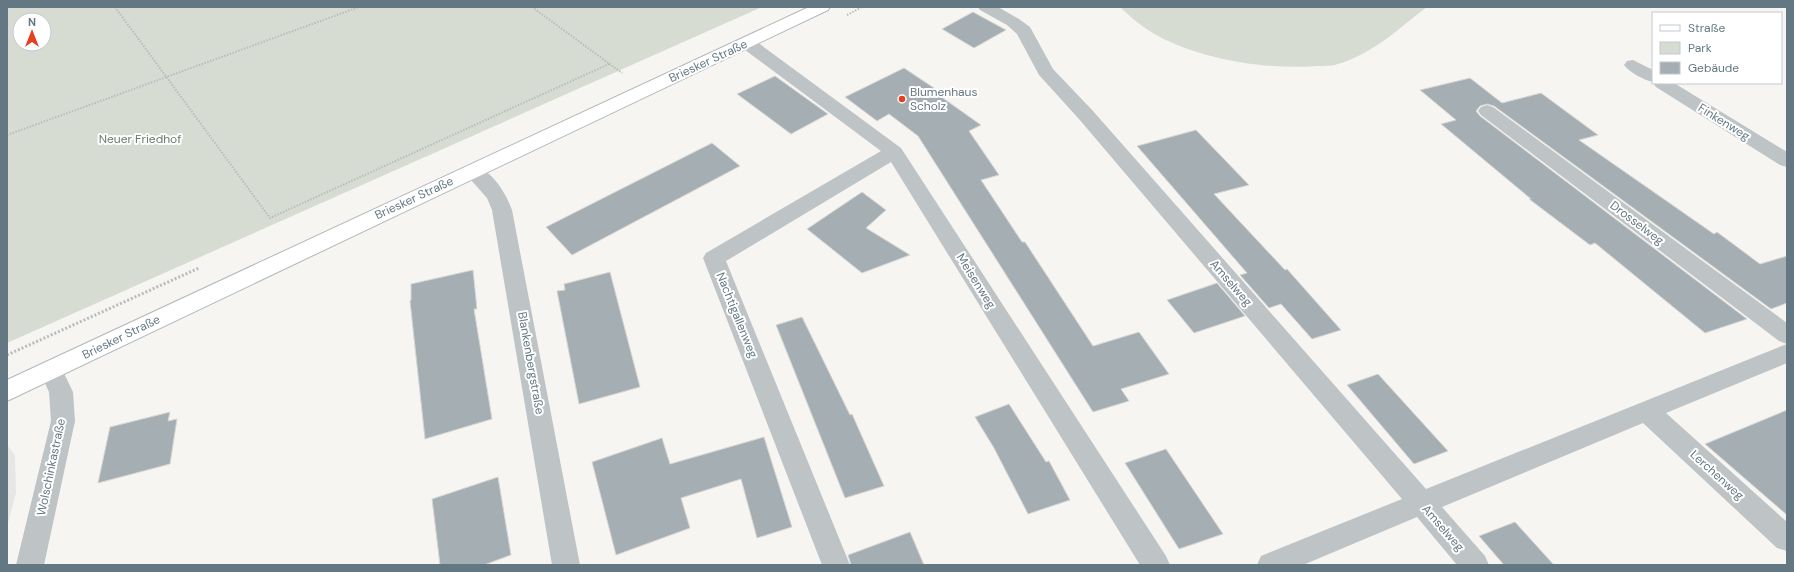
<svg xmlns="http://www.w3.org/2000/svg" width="1794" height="572" viewBox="0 0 1794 572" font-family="'DM Sans',sans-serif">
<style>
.built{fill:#e6e7e5}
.green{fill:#d7dcd3;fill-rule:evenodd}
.building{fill:#a5afb3;stroke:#d7d7d4}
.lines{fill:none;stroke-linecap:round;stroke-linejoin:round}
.major-casing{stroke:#b2b7ba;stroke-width:2}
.path-far1{stroke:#b8bcbe;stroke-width:2;stroke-dasharray:1.5 1.5;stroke-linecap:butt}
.path{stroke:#b8bcbe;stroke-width:3;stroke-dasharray:2 2;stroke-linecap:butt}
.minor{fill:#bec3c6;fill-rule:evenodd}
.major{fill:#fff;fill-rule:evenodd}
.poi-dot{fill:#e44123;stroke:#fff;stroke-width:1.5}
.labels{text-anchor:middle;stroke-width:4;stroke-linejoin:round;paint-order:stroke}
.street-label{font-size:12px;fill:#647883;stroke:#fff}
.poi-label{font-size:12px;fill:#647883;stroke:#fff;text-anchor:start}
.park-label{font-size:12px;fill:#697a63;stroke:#fff}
</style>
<rect width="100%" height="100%" fill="#f6f5f2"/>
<polygon class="built" points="7,445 15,455 16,493 7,527"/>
<g class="green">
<path d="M7,7H762L7,343ZM20,20H44V44H20Z"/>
<path d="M1120,7H1427C1399,28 1373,54 1338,64C1332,66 1324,66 1317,66C1268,70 1203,60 1158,36C1144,28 1131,18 1120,7Z"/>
</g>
<g class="building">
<polygon points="973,12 1006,30 974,48 942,29"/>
<polygon points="904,68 943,94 940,96 981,125 969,131 999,175 981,180 1022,242 1025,242 1093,346 1139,332 1169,374 1121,389 1129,401 1093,412 918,136 889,114 877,121 845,97"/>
<polygon points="775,76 828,114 791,134 737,94"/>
<polygon points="1470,78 1502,103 1541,93 1598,135 1579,140 1714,234 1717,232 1760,264 1787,256 1787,303 1771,309 1494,106 1487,104 1480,106 1476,111 1480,116 1747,319 1705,333 1595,243 1590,245 1529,199 1531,199 1441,124 1456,120 1420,90"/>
<polygon points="1196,130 1249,185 1214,194 1285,270 1287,269 1341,330 1312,339 1281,304 1269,308 1240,275 1247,273 1137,146"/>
<polygon points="712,143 740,166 572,255 546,227"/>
<polygon points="862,192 886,210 866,228 910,255 862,273 807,229"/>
<polygon points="473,270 477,309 474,309 492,419 425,439 410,301 411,300 411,284"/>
<polygon points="610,272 640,387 579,404 557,291 565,290 564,284"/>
<polygon points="1217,283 1245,316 1194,333 1167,300"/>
<polygon points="802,317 850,415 852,414 884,486 845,498 776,325"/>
<polygon points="1378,374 1448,451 1414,464 1347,385"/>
<polygon points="1009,404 1046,462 1049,461 1070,500 1028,514 994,448 975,417"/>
<polygon points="1787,410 1787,515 1705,444"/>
<polygon points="170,412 168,421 177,419 170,464 98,483 110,427"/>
<polygon points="764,437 792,527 757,538 741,479 681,498 690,528 616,555 592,462 662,438 670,464"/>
<polygon points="1166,449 1223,534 1179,549 1125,463"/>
<polygon points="498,477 511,555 484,565 440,565 432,499"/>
<polygon points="1515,522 1554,565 1504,565 1479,536"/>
<polygon points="910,532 924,565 851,565 848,555"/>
</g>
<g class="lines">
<defs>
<polygon id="major" points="809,7 830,7 828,10 7,401 7,380"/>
</defs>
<use href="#major" class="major-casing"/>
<g class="path-far1">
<polyline points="115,7 270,218 609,64"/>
<polyline points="532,7 622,73"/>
<polyline points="847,15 862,7"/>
<polyline points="7,135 359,7"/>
</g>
<polyline class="path" points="7,355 199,268"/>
<g class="minor">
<polygon points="978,7 998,7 1019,19 1030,27 1053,69 1093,111 1426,489 1787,344 1787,363 1666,413 1787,522 1787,551 1777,548 1643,423 1442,507 1485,556 1489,565 1457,565 1417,517 1303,565 1257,565 1261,556 1402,499 1079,119 1039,75 1017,34 1007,25 980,10"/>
<polygon points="747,38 753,39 901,148 1166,556 1170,565 1140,565 891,162 726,261 850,565 822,565 703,258 706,253 881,151 741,47 739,43 741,39"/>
<path d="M1633,60L1653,70V82C1644,80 1630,73 1624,65L1627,61Z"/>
<polygon points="1653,83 1674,83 1787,152 1787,167 1780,165 1656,87"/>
<polygon points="1487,105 1493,107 1787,323 1787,344 1779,341 1481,115 1478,111 1481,107"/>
<path d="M473,165C492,170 506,193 512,210L580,565H552L492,210L487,198L463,171L466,166Z"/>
<polygon points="51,361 59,363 73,392 75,421 44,565 16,565 51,421 49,392 39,370 43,363"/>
</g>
<use href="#major" class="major"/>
</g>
<circle class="poi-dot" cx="902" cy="99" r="4"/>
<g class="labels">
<g class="street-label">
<text transform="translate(708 61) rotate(-25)" y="4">Briesker Straße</text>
<text transform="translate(1724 122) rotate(32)" y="4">Finkenweg</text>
<text transform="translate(414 198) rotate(-25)" y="4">Briesker Straße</text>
<text transform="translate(1637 223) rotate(37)" y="4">Drosselweg</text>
<text transform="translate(976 281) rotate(58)" y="4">Meisenweg</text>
<text transform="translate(1231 283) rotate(49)" y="4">Amselweg</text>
<text transform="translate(737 315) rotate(68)" y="4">Nachtigallenweg</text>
<text transform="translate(121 337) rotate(-26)" y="4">Briesker Straße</text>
<text transform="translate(531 363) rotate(80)" y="4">Blankenbergstraße</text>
<text transform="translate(51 467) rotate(-78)" y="4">Wolschinkastraße</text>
<text transform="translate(1717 475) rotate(42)" y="4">Lerchenweg</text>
<text transform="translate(1443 528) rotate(49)" y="4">Amselweg</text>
</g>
<g class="poi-label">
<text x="910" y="96">Blumenhaus<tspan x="910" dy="14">Scholz</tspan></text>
</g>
<g class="park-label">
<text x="140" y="143">Neuer Friedhof</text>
</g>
</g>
<rect width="1794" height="572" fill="none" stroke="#647883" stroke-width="16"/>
<rect x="1652" y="12" width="130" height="72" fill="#ffffff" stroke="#c1c9cd"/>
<rect x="1660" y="25" width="20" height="6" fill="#ffffff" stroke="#c1c9cd"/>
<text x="1688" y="32" font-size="12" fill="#647883">Straße</text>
<rect x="1660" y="42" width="20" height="12" fill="#d7dcd3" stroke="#c1c9cd"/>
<text x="1688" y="52" font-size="12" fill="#647883">Park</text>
<rect x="1660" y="62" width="20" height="12" fill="#a5afb3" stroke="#c1c9cd"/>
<text x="1688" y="72" font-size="12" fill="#647883">Gebäude</text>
<g transform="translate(32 32)"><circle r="19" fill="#ffffff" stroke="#c1c9cd"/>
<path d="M0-3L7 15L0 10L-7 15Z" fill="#e44123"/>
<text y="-6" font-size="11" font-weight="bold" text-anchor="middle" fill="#647883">N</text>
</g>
</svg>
